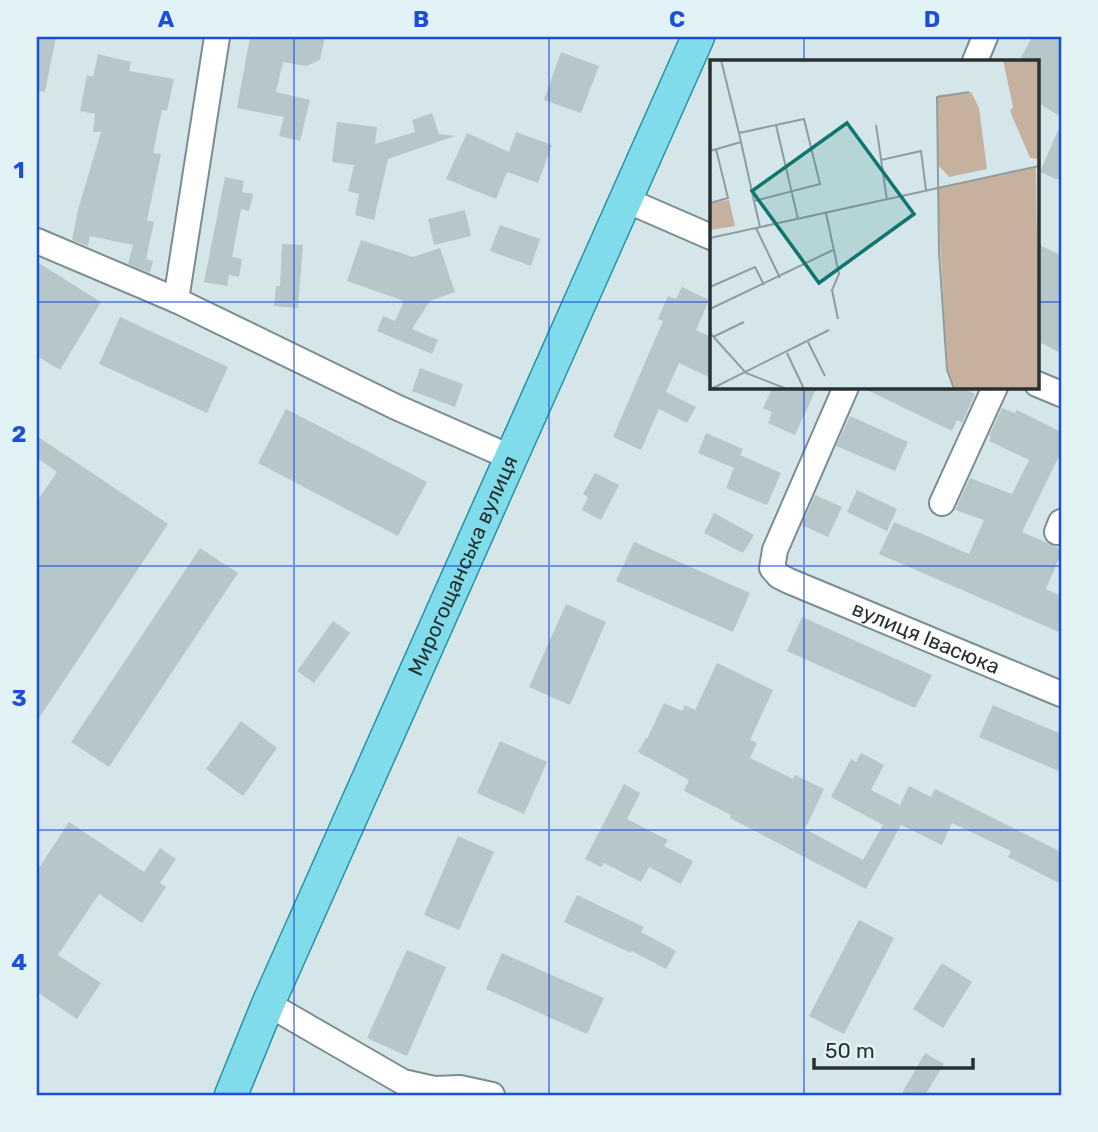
<svg xmlns="http://www.w3.org/2000/svg" width="1098" height="1132" viewBox="0 0 1098 1132" font-family="Rubik,sans-serif">
<style>
.building{fill:#b5c7ca}
.lines{fill:none;stroke-linecap:round;stroke-linejoin:round}
.minor-casing{stroke:#7c8d91;stroke-width:28}
.major-casing{stroke:#2a91a2;stroke-width:35}
.minor{stroke:#fff;stroke-width:24}
.major{stroke:#80dceb;stroke-width:32}
.grid{fill:none;stroke:#1d4ed8;stroke-width:2;stroke-opacity:0.55}
.labels{text-anchor:middle;stroke-width:5;stroke-linejoin:round;paint-order:stroke}
.street-label{font-size:21px;fill:#293032;stroke:#e1f3f7}
.inset-road{fill:none;stroke:#909da0;stroke-width:2}
.view{fill:#0f766e;fill-opacity:0.15;stroke:#0f766e;stroke-width:3.5}
.inset-edge{fill:none;stroke:#293032;stroke-width:3.5}
.neatline{fill:none;stroke:#1d4ed8;stroke-width:2.5}
.grid-label{font-size:23px;text-anchor:middle;font-weight:bold;fill:#1d4ed8}
</style>
<rect width="100%" height="100%" fill="#d4e6ea"/>
<g class="building">
<polygon points="37,37 56,37 45,92 37,91"/>
<polygon points="250,37 325,37 320,60 306,66 283,62 276,92 310,100 300,141 279,136 284,117 237,108"/>
<polygon points="1032,37 1061,37 1061,117 1037,102 1037,61 1019,61"/>
<polygon points="561,52 599,66 581,113 544,100"/>
<polygon points="98,54 131,62 129,71 174,79 167,111 162,110 153,153 161,154 147,220 154,222 146,259 153,261 150,273 128,264 133,245 90,236 88,246 72,240 78,210 101,132 93,132 95,114 80,111 87,75 93,77"/>
<polygon points="432,113 439,134 455,136 388,159 374,220 355,215 359,194 348,191 354,165 332,162 337,122 377,127 375,144 415,132 412,120"/>
<polygon points="1061,123 1061,181 1040,172"/>
<polygon points="516,132 552,145 538,183 507,172 496,199 446,179 467,133 509,152"/>
<polygon points="225,177 244,181 242,192 253,194 249,211 241,209 232,257 242,259 239,277 229,275 227,286 204,282"/>
<polygon points="465,210 471,236 434,245 428,219"/>
<polygon points="500,225 540,239 531,266 490,251"/>
<polygon points="361,240 413,257 440,248 455,292 430,301 412,329 438,340 432,354 377,331 383,316 395,321 404,301 347,281"/>
<polygon points="282,244 303,245 298,308 274,306 276,286 280,286"/>
<polygon points="1037,244 1061,255 1061,353 1037,341"/>
<polygon points="37,262 101,302 60,370 37,356"/>
<polygon points="682,287 709,300 696,330 711,337 711,378 679,363 666,392 696,407 687,423 659,409 641,450 613,437 663,321 658,319 668,296 676,299"/>
<polygon points="120,317 228,367 207,413 99,364"/>
<polygon points="420,368 463,384 455,407 412,391"/>
<polygon points="773,387 817,387 795,435 768,423 772,412 763,408"/>
<polygon points="861,387 961,387 975,394 962,423 957,420 952,431"/>
<polygon points="1002,408 1015,413 1017,410 1061,432 1061,452 1022,532 1061,549 1061,554 1046,589 1061,596 1061,633 879,554 894,522 969,554 984,520 955,510 970,478 1012,494 1029,460 989,441 991,437 989,436"/>
<polygon points="286,409 427,482 398,536 258,463"/>
<polygon points="850,416 908,442 895,471 836,446"/>
<polygon points="706,433 743,449 740,455 781,473 767,505 726,488 734,468 698,453"/>
<polygon points="37,436 168,524 37,721 37,501 57,472 37,458"/>
<polygon points="595,473 619,485 601,520 582,510 588,497 583,494"/>
<polygon points="857,490 897,509 887,531 847,512"/>
<polygon points="815,495 842,507 828,537 802,525"/>
<polygon points="714,513 754,535 743,553 704,533"/>
<polygon points="634,542 750,593 733,632 616,581"/>
<polygon points="200,548 238,573 109,767 71,742"/>
<polygon points="566,604 606,622 570,705 529,687"/>
<polygon points="802,617 932,675 915,708 787,651"/>
<polygon points="333,621 350,633 314,683 297,671"/>
<polygon points="717,663 773,690 750,740 757,743 750,758 793,779 795,775 824,789 805,829 863,860 883,825 831,797 851,759 856,762 861,753 884,765 871,790 900,805 909,786 931,797 935,789 1061,852 1061,884 1008,857 1011,851 952,823 942,845 901,825 866,889 730,818 731,815 684,791 689,780 638,752 646,738 647,739 664,703 682,711 685,705 695,710"/>
<polygon points="993,705 1061,734 1061,772 979,737"/>
<polygon points="241,721 277,748 243,796 206,769"/>
<polygon points="500,741 547,762 524,814 477,793"/>
<polygon points="624,784 640,793 627,819 668,840 664,846 693,861 681,884 649,867 641,882 604,863 601,867 585,859"/>
<polygon points="69,822 144,872 160,848 176,859 160,883 166,887 142,923 99,894 58,955 101,983 77,1019 37,992 37,871"/>
<polygon points="458,836 494,852 459,930 424,915"/>
<polygon points="577,895 644,927 641,932 676,951 666,969 632,951 631,953 564,922"/>
<polygon points="859,920 894,938 844,1034 809,1016"/>
<polygon points="407,950 446,967 407,1056 367,1038"/>
<polygon points="502,953 604,998 587,1034 486,989"/>
<polygon points="942,963 972,982 943,1028 913,1009"/>
<polygon points="925,1053 944,1064 925,1095 901,1095"/>
</g>
<g class="lines">
<defs>
<g id="minor">
<polyline points="975,61 985,37"/>
<polyline points="626,200 711,237"/>
<polyline points="37,241 176,300 396,407 512,458"/>
<polyline points="176,300 217,37"/>
<polyline points="1037,384 1061,394"/>
<path id="s1" d="M846,387L775,550L772,568L779,576L789,581L1061,694"/>
<polyline points="942,503 995,387"/>
<polyline points="1057,532 1061,522"/>
<polyline points="268,1004 403,1082 434,1089 460,1088 492,1095"/>
</g>
<g id="major">
<path id="s2" d="M231,1095L268,1004L698,37"/>
</g>
</defs>
<use href="#minor" class="minor-casing"/>
<use href="#major" class="major-casing"/>
<use href="#minor" class="minor"/>
<use href="#major" class="major"/>
</g>
<path class="grid" d="M294,37V1095M549,37V1095M804,37V61M37,302H711M1037,302H1061M804,387V1095M37,566H1061M37,830H1061"/>
<g class="labels">
<g class="street-label">
<text dy="7" stroke="none"><textPath href="#s2" startOffset="578">Мирогощанська вулиця</textPath></text>
<text dy="7" stroke="none"><textPath href="#s1" startOffset="366">вулиця Івасюка</textPath></text>
</g>
</g>
<g transform="translate(710 60)">
<rect width="329" height="329" fill="#d4e6ea"/>
<path d="M293,0H329V99L320,98L300,51L303,47ZM261,32L269,48L277,109L239,117L228,105V35ZM326,107L329,329H244L237,310L227,127ZM19,140L25,166L0,170V143Z" fill="#c6b19e"/>
<path class="inset-road" d="M11,0L29,73M66,65L88,159M166,65L177,140M0,91L31,82M171,100L211,91L216,130M44,141L110,124L94,59L29,73L31,82L44,141L50,167M0,143L18,138L6,89M116,153L129,214L122,230L128,259M46,168L70,218M0,178L329,106M0,227L45,207L54,225M0,249L123,190M0,273L36,313L77,329M3,277L34,262M98,282L115,316M77,293L94,329M1,329L119,270M244,329L237,310L229,192L227,37L259,32"/>
<path class="view" d="M137,63L204,154L109,223L42,131Z"/>
<rect width="329" height="329" class="inset-edge"/>
</g>
<rect width="1098" height="1132" fill="none" stroke="#e1f3f7" stroke-width="77"/>
<path d="M814 1058v10h159v-10" fill="none" stroke="#293032" stroke-width="3.5"/>
<text x="825" y="1058" font-size="21" fill="#293032" stroke="#e1f3f7" stroke-width="5" paint-order="stroke">50 m</text>
<rect x="38" y="38" width="1022" height="1056" class="neatline"/>
<g class="grid-label">
<text x="166" y="27">A</text>
<text x="421" y="27">B</text>
<text x="677" y="27">C</text>
<text x="932" y="27">D</text>
<text x="19" y="178">1</text>
<text x="19" y="442">2</text>
<text x="19" y="706">3</text>
<text x="19" y="970">4</text>
</g>
</svg>
